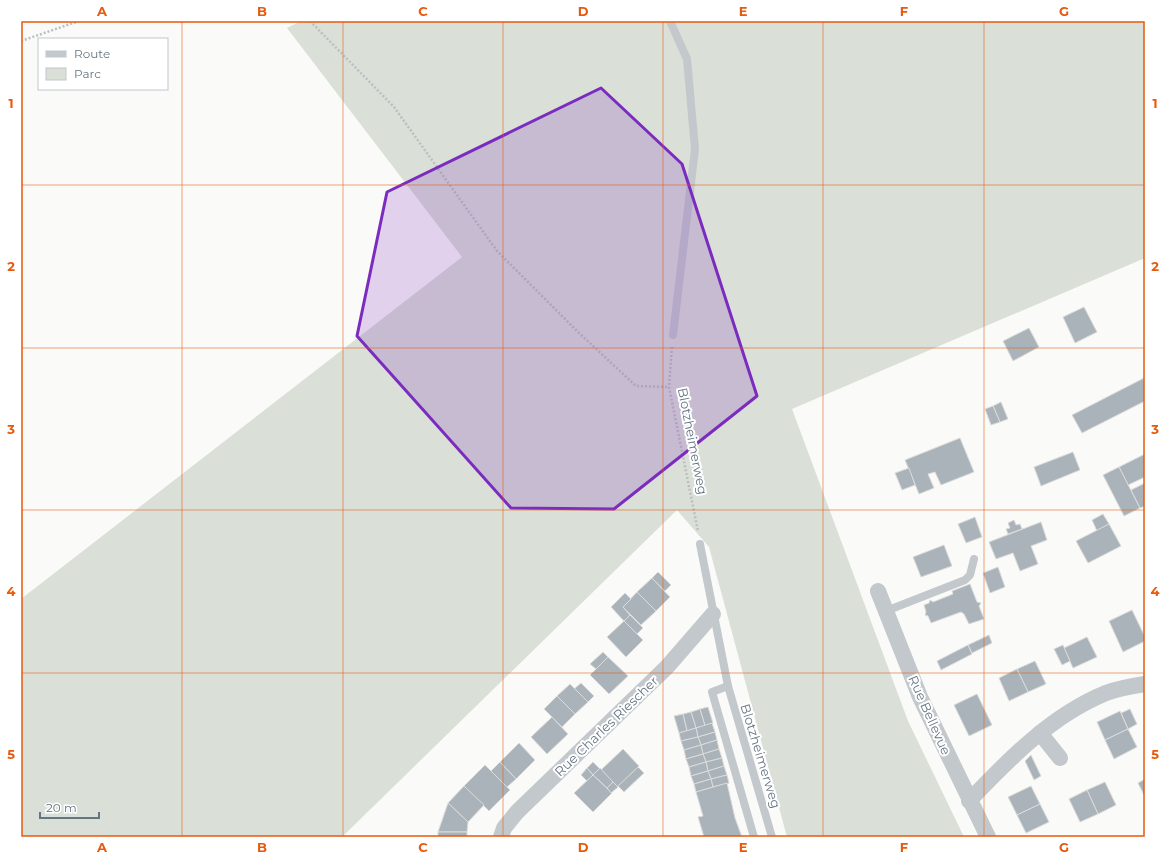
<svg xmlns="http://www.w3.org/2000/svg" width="1166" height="858" viewBox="0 0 1166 858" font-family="Montserrat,sans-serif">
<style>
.green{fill:#dadfd7}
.building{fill:#aab3b9;stroke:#dcdcda}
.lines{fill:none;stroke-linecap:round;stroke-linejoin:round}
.path{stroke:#bbbfc2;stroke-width:2.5;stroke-dasharray:2 2;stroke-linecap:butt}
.service{stroke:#c3c8cc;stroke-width:8}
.minor{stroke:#c3c8cc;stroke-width:16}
.marked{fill:#7b2cbf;fill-opacity:0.2;stroke:#7b2cbf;stroke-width:3;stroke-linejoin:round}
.grid{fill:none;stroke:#e8590c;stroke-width:1;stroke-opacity:0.55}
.labels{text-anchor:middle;stroke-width:4;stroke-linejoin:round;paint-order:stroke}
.street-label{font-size:13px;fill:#657683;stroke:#fff}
.neatline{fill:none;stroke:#e8590c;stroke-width:1.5}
.grid-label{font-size:13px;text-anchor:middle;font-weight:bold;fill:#e8590c}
</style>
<rect width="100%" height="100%" fill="#fafaf8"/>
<polygon class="green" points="301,21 1145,21 1145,258 792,409 908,721 964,837 787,837 709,547 677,510 342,837 21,837 21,599 462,257 287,28"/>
<g class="building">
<polygon points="1084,307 1097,332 1075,343 1063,317"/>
<polygon points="1029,328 1039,347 1013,361 1003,341"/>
<polygon points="1144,378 1145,401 1082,433 1072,415"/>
<polygon points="1001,402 1008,419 1000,422 993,406"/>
<polygon points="993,406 1000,422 991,425 985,409"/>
<polygon points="960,438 974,472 941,485 935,472 928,474 934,488 919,494 905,460"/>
<polygon points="1073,452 1080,470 1041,486 1034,467"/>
<polygon points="1145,454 1145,477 1128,485 1119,467"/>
<polygon points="1119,467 1140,508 1124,516 1103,475"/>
<polygon points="909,468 915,485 902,490 895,473"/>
<polygon points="1145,483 1145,506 1140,508 1131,490"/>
<polygon points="1103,514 1109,524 1097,531 1092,520"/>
<polygon points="975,517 982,537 966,543 958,524"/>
<polygon points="1014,520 1016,525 1020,524 1022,529 1008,534 1006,529 1010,528 1008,523"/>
<polygon points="1041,522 1047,540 1031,546 1038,564 1020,571 1013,553 996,559 989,542"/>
<polygon points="1109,524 1121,546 1088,563 1076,541"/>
<polygon points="944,545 952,566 921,577 913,557"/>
<polygon points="998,567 1005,587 990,593 983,573"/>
<polygon points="658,572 671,585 665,591 652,578"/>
<polygon points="652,578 670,597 656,611 637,592"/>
<polygon points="970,584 977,602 981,603 979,606 984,619 969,624 964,614 961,612 931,623 928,616 925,615 926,612 924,605 929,603 930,600 933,602 953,594 952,591"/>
<polygon points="637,592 656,611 641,625 623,607"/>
<polygon points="625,593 631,599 623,607 630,615 624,621 611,607"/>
<polygon points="1132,610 1145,637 1145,641 1123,652 1109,621"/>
<polygon points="630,615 643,628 637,634 624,621"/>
<polygon points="624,621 643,640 626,657 607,637"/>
<polygon points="989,635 992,643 972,653 968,645"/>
<polygon points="1087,637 1097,657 1073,668 1064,648"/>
<polygon points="968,645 972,654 941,670 937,661"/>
<polygon points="1063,645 1070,661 1062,665 1054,649"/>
<polygon points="603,652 608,657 596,669 590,664"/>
<polygon points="608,657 628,676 609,694 590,675"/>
<polygon points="1035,661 1046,684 1028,692 1017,669"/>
<polygon points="1017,669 1028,692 1009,701 999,678"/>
<polygon points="581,683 594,696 588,702 574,689"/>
<polygon points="570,684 588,702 575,714 557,696"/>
<polygon points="977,694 992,725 969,736 954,705"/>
<polygon points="557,696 575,714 562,727 544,709"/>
<polygon points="708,707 713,723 705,726 700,709"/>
<polygon points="700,709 705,726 696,728 691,712"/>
<polygon points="1130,709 1137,724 1128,729 1121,713"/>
<polygon points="1120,711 1128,729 1105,740 1097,722"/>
<polygon points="691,712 696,728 687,731 683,714"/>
<polygon points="683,714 687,731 679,733 674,716"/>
<polygon points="552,717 568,734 547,754 531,737"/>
<polygon points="712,723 715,732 698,737 696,728"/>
<polygon points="696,728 698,737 681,741 679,733"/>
<polygon points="1128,729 1137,747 1114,759 1105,740"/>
<polygon points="715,732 717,740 701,745 698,737"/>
<polygon points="698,737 701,745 684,750 681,741"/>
<polygon points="717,740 719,749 703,754 701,745"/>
<polygon points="519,743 535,760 516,779 500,762"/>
<polygon points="701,745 703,754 686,759 684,750"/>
<polygon points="623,749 639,766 618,787 601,770"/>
<polygon points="719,749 722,758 706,762 703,754"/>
<polygon points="703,754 706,762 689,767 686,759"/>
<polygon points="1031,755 1041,776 1034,780 1025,761"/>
<polygon points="722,758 724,766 708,771 706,762"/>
<polygon points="500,762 516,779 507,787 491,771"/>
<polygon points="593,762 600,769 593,775 587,768"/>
<polygon points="706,762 708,771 691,776 689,767"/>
<polygon points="485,765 510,790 489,811 464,786"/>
<polygon points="724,766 727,775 711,779 708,771"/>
<polygon points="638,767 644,773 624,792 618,786"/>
<polygon points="587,768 593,775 587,781 581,775"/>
<polygon points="600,768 613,782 607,788 593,775"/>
<polygon points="708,771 711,779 694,784 691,776"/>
<polygon points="593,775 612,793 593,812 574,793"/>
<polygon points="727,775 729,783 713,787 711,779"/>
<polygon points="711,779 713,787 696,792 694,784"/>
<polygon points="1145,779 1145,794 1144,795 1138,783"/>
<polygon points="613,782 618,787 611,793 607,788"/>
<polygon points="1105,782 1116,805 1098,814 1087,790"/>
<polygon points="727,783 735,818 742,837 704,837 698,817 703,816 696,792"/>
<polygon points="464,786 484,805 468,822 448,803"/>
<polygon points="1031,786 1040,804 1017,815 1008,797"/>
<polygon points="1087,790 1098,814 1080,822 1069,799"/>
<polygon points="448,803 468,822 467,832 438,832"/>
<polygon points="1040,804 1049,822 1026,833 1017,815"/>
<rect x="438" y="832" width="29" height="5"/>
</g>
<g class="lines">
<g class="path">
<polyline points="310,21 394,107 497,251 579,333 636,386 669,387"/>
<polyline points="21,41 79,21"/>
<polyline points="672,347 669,387 698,531"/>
</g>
<g class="service">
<polyline points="670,21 687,59 695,149 673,335"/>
<polyline points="700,544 728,686 772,837"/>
<polyline points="886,611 965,580 970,575 974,559"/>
<polyline points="728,686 712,692 754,837"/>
</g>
<g class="minor">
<polyline points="878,591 920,697 988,837"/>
<polyline points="1040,733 1060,758"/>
<path d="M969,801C1009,759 1052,715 1106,693C1119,688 1132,686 1145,684"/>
<polyline points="501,837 504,828 517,812 667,667 713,614"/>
</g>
</g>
<path class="marked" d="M601,88L682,164L757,396L614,509L511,508L357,336L387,192Z"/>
<path class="grid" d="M182,21V837M343,21V837M503,21V837M663,21V837M823,21V837M984,21V837M21,185H1145M21,348H1145M21,510H1145M21,673H1145"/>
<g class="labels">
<g class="street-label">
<text transform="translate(693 441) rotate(79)" y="5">Blotzheimerweg</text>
<text transform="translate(930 715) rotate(66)" y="5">Rue Bellevue</text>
<text transform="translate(606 726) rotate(-44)" y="5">Rue Charles Riescher</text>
<text transform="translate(761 756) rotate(73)" y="5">Blotzheimerweg</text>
</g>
</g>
<rect width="1166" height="858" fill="none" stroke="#ffffff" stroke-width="44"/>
<rect x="38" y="38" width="130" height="52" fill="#ffffff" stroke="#c1c8cd"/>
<rect x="46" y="51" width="20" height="6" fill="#c3c8cc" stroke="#c1c8cd"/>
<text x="74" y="58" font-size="12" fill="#657683">Route</text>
<rect x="46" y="68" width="20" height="12" fill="#dadfd7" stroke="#c1c8cd"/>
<text x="74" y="78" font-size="12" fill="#657683">Parc</text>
<path d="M40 812v6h59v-6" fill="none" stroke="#657683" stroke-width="2"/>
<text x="46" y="812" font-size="12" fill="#657683" stroke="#ffffff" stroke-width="3" paint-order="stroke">20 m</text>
<rect x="22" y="22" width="1122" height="814" class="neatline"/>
<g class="grid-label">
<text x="102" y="16">A</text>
<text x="262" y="16">B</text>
<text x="423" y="16">C</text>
<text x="583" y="16">D</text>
<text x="743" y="16">E</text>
<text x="904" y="16">F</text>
<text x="1064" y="16">G</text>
<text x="11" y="108">1</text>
<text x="1155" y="108">1</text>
<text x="11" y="271">2</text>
<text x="1155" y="271">2</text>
<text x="11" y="434">3</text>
<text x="1155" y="434">3</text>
<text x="11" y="596">4</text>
<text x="1155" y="596">4</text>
<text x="11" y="759">5</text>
<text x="1155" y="759">5</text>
<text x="102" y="852">A</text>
<text x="262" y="852">B</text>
<text x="423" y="852">C</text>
<text x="583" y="852">D</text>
<text x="743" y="852">E</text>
<text x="904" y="852">F</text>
<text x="1064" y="852">G</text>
</g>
</svg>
